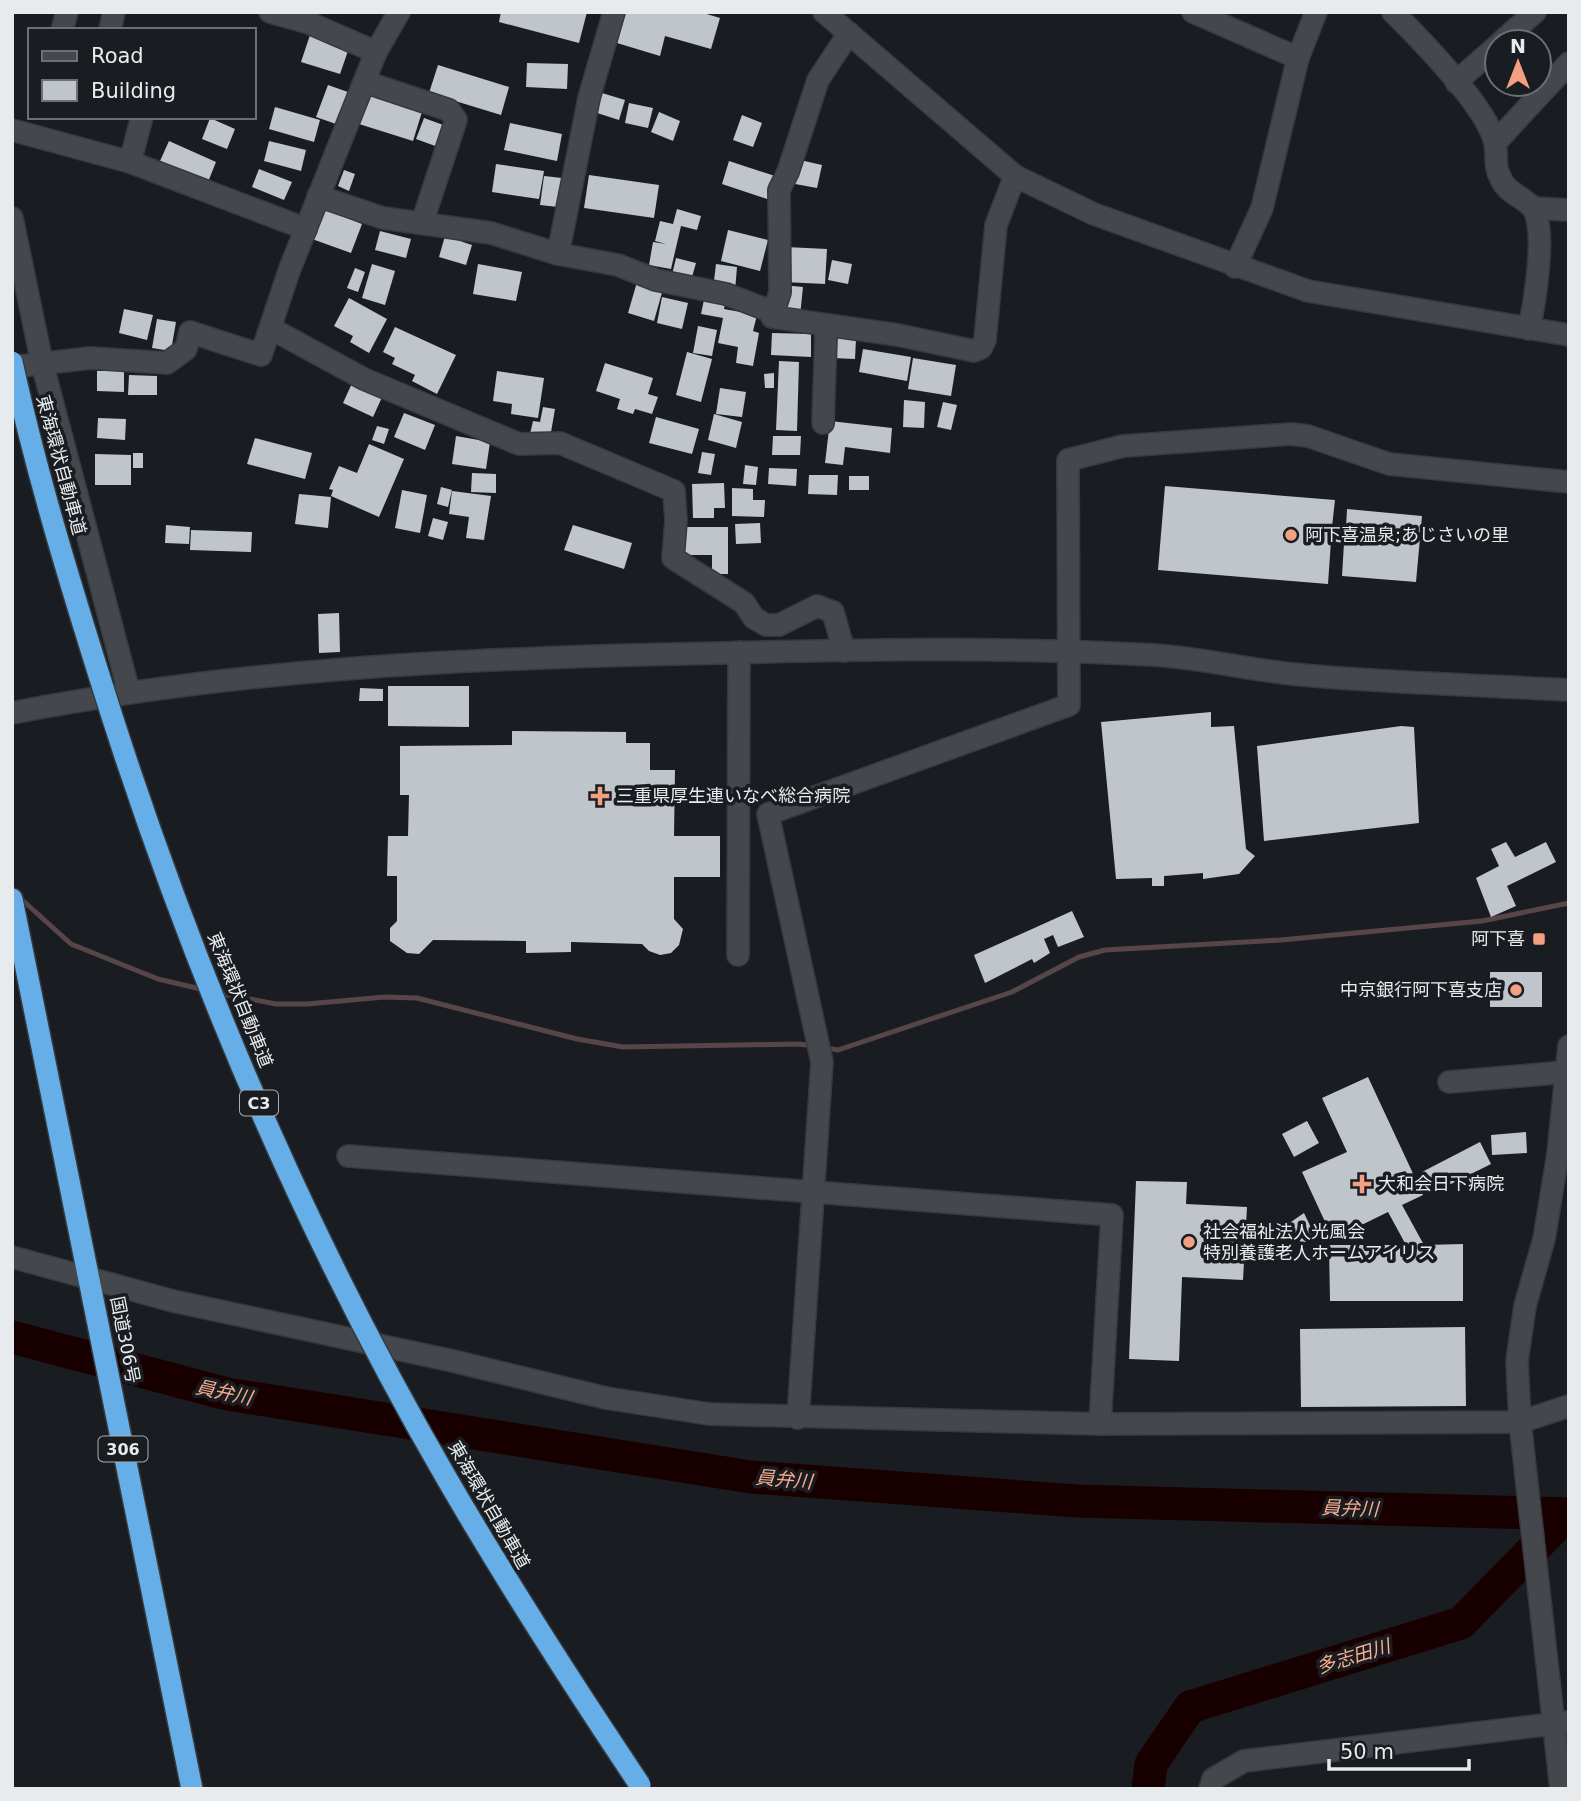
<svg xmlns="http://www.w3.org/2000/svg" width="1581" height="1801" viewBox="0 0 1581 1801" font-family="'DejaVu Sans','Noto Sans JP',sans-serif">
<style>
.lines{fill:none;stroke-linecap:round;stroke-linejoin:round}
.stream{stroke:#574647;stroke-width:5}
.river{stroke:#190000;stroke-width:33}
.building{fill:#bfc5ca}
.minor-casing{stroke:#373a3d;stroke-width:24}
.highway-casing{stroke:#373a3d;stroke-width:24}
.minor{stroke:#44484d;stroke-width:21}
.highway{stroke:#65aee8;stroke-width:21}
.highway-bridge-casing{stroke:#373a3d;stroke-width:24;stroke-linecap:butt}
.highway-bridge{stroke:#65aee8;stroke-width:21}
.poi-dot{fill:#f2a081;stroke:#191d21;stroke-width:2.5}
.labels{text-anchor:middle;stroke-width:7;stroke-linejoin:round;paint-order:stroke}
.shield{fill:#191d21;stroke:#aaadb0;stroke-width:2}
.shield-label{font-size:16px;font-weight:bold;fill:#e8ebee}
.street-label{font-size:18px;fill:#e8ebee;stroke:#191d21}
.poi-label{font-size:18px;fill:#e8ebee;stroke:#191d21;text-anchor:start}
.water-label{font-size:19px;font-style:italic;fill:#fcac8e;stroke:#191d21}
</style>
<rect width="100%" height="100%" fill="#191d21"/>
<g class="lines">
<g class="stream">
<polyline points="20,898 71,944 158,979 205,990"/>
<polyline points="218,993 276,1004 307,1004 385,997 417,998 577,1039 623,1047 799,1044 813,1046"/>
<polyline points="826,1048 838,1050 1012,992 1079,957 1105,950 1281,940 1482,921 1569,903"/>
</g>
<g class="river">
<polyline points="12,1337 227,1394 751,1477 1077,1501 1569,1514"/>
<polyline points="1148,1789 1151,1764 1190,1707 1461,1623 1556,1526"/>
</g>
</g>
<g class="building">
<polygon points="501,12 587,12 579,43 499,22"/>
<polygon points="626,12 700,12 720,18 711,49 665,36 660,56 617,43"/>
<polygon points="310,35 349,48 340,74 301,62"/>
<polygon points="527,63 568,64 567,89 526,87"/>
<polygon points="438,65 509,87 501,115 429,93"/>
<polygon points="328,85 348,92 336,124 316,117"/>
<polygon points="602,93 625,100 619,120 597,113"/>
<polygon points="368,95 422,112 413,141 359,124"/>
<polygon points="629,103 653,108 648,128 625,123"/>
<polygon points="275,107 320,120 314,142 269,129"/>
<polygon points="659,112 680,121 673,141 651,132"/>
<polygon points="742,115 762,123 753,147 733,140"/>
<polygon points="210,118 235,129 227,149 202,139"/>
<polygon points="424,118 446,126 438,147 416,139"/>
<polygon points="510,123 562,134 557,161 504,150"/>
<polygon points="169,141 216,162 208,182 160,161"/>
<polygon points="269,141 306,150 301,171 264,161"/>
<polygon points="800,160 822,165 817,188 795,184"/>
<polygon points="729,161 778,177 770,200 722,184"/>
<polygon points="496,164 544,171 539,199 492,192"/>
<polygon points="259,169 292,182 284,200 252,187"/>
<polygon points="344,170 355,174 349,191 338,186"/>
<polygon points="589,175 659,185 654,218 584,208"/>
<polygon points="544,176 562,178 558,207 540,205"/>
<polygon points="323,209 362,224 351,253 312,239"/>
<polygon points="677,209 701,216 697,230 681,226 671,269 649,265 653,242 666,244 655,241 660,221 673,224"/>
<polygon points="728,230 768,240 760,271 721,261"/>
<polygon points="380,231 411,239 406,258 375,250"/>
<polygon points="445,236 472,245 466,265 439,257"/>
<polygon points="786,247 827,249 825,284 784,282"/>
<polygon points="676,258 696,263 690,284 671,279"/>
<polygon points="832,260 852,264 848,284 828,280"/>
<polygon points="372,264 395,271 385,305 362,298"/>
<polygon points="478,264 522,272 516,301 473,294"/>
<polygon points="716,264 737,267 735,291 713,289"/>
<polygon points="355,268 365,272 358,292 347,288"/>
<polygon points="637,282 663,289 654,321 628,313"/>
<polygon points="782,285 803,287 800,316 779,313"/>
<polygon points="705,295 726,299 724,309 757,315 753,331 759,333 753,366 736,363 738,347 718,343 723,318 701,314"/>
<polygon points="662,297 688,303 682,329 657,323"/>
<polygon points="349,298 387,319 369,353 350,342 353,336 334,326"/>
<polygon points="124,309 153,315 147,340 119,333"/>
<polygon points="157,319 176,322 171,351 152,348"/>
<polygon points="698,326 717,330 712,356 693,353"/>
<polygon points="395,327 456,355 437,394 412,381 415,375 392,364 395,358 383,352"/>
<polygon points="772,333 811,334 811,357 771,355"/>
<polygon points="834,338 856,339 855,359 833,358"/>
<polygon points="863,349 911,357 907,381 859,372"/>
<polygon points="687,352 712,359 701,402 676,395"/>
<polygon points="913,358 956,365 951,396 908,389"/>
<polygon points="779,361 799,362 797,431 776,430"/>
<polygon points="605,363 653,378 648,394 658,397 652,414 635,409 633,414 617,409 620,399 596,391"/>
<polygon points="97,371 124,371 124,392 97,391"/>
<polygon points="497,371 544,378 538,418 511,414 512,404 493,401"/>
<polygon points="774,373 774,388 765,388 764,374"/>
<polygon points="129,375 157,376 157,395 128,395"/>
<polygon points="353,381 383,395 373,417 343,403"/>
<polygon points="720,388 746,392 742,417 716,414"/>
<polygon points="904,400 925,402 924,428 903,427"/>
<polygon points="943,402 957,405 951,430 937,427"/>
<polygon points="543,407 555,409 550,438 530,434 533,421 540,422"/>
<polygon points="404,413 435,425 425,450 394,437"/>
<polygon points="714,414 742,422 736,448 708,440"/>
<polygon points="656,417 699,429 692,454 649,443"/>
<polygon points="98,418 126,419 125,440 97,438"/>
<polygon points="830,421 892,428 890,453 845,447 843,465 825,463"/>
<polygon points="377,426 389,429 384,444 372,440"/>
<polygon points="456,436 490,442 486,469 452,464"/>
<polygon points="773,436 801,436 800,455 772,455"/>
<polygon points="255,438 312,453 305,479 247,464"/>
<polygon points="369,444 404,459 379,517 331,496 333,490 329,489 339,466 357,473"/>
<polygon points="702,452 715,454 711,475 698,473"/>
<rect x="133" y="453" width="10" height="15"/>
<polygon points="95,454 131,455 131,485 95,485"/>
<polygon points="745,465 758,467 756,485 743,484"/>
<polygon points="769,468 797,469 796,486 768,484"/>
<polygon points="472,473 496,474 496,493 471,492"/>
<polygon points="809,475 838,475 837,495 808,494"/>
<rect x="849" y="476" width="20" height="14"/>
<polygon points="724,483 725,508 714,508 714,518 693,518 692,484"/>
<polygon points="1165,486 1335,500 1332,527 1346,528 1347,509 1422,516 1416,582 1342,576 1344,543 1331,541 1328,584 1158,570"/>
<polygon points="441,487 452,490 448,507 437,504"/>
<polygon points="732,488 753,489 753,500 765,500 764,517 732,516"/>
<polygon points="402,490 427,495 420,533 395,528"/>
<polygon points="452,491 491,496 484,540 466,538 469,517 449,514"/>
<polygon points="299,494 331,497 328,528 295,524"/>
<polygon points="433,518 448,522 443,540 428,536"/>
<polygon points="760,523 761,543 736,544 735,524"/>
<polygon points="166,525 190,527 189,544 165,543"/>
<polygon points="573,525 632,543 624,569 564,550"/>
<polygon points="680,527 728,527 728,574 712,574 712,555 680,555"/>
<polygon points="191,530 252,532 251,552 190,550"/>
<polygon points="339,613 340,652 319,653 318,614"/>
<polygon points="388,686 469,686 469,727 388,726"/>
<polygon points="360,688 383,689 383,701 359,701"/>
<polygon points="1211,712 1211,727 1234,726 1246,849 1255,856 1239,874 1203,879 1203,873 1164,876 1164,886 1152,886 1152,878 1116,879 1101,722"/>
<polygon points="1401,726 1414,727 1419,823 1264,841 1257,746"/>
<polygon points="512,731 626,732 626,743 650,743 650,770 675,770 674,836 720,836 720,877 674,877 674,919 683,929 679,945 671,953 660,955 649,951 642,944 571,942 571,952 526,953 526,941 433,940 419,954 407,953 390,941 390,928 397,921 397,876 387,876 388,836 408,836 409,795 400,795 400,746 512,745"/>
<polygon points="1506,842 1515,857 1546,842 1556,862 1507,886 1516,906 1491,917 1476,878 1499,866 1491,849"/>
<polygon points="1072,911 1084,937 1058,947 1053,935 1044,939 1050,953 1034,963 1032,959 985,983 974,955"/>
<rect x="1490" y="972" width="52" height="35"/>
<polygon points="1368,1077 1423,1195 1402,1205 1424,1245 1463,1244 1463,1301 1330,1301 1329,1245 1406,1245 1388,1212 1333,1239 1302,1172 1347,1152 1322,1098"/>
<polygon points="1307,1121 1319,1143 1294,1157 1282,1134"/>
<polygon points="1526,1132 1527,1153 1492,1155 1491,1135"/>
<polygon points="1480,1142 1491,1164 1433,1193 1422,1172"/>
<polygon points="1136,1181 1187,1182 1186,1204 1247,1207 1243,1280 1182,1277 1179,1361 1129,1359"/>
<polygon points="1304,1213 1315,1236 1302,1244 1288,1224"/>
<polygon points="1465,1327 1466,1406 1301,1407 1300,1329"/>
</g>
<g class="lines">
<defs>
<g id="minor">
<polyline points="270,12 309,23 376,52"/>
<polyline points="824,12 1015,176 1094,214 1308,291 1569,335"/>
<polyline points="1193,12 1298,58"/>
<path d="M1393,12C1420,39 1487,107 1495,143C1498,157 1493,163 1501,179C1506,192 1523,197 1532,207C1548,226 1534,306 1529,329"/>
<polyline points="62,30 67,12"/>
<polyline points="110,30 114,12"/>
<polyline points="849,33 818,80 788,172 779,190 780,292 772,317 898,335 974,351 981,348 985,340 996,225 1015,176"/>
<polyline points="1501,42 1535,12"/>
<polyline points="365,82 449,110 456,120 422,223"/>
<polyline points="1456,82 1497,46"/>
<polyline points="12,130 130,162 306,229"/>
<polyline points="1495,143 1569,63"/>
<polyline points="130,162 142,117"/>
<polyline points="318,196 383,218 491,233 558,254 618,265 656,280 726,294 773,312"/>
<polyline points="1533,208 1569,210"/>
<polyline points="12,218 42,363 129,692"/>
<polyline points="558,254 589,98 614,12"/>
<polyline points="1235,267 1262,208 1298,58 1316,12"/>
<polyline points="272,329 364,379 519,444 560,443 674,491 676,520 673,558 744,603 754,618 766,625 779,625 817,606 833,612 844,651"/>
<polyline points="12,367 90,358 167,363 186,349 190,332 261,355 289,271 376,52 399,12"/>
<polyline points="823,423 826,335 824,326"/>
<path d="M12,713C232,670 452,659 676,654C835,650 996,646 1154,655C1204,658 1253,671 1302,675C1391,683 1480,685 1569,690"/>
<polyline points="738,955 739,652"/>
<polyline points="1449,1082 1566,1072"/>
<polyline points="348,1156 1112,1215 1100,1424"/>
<polyline points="12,1257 173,1301 453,1361 606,1398 709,1414 1100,1424 1520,1422 1569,1406"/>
<polyline points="798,1418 822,1062 768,814 1069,705 1068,460 1123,446 1291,434 1308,436 1389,464 1569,482"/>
<polyline points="1210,1789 1213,1779 1244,1761 1568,1722"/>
<polyline points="1561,1789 1520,1422 1517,1361 1525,1306 1544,1239 1558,1154 1569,1046"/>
</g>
<polyline id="highway" points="12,899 192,1789"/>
</defs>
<use href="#minor" class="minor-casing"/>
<use href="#highway" class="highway-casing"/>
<use href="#minor" class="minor"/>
<use href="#highway" class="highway"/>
<defs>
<path id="highway-bridge" d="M12,362C35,467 66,570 98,672C185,952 300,1226 447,1479C508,1584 573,1685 640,1785"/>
</defs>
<use href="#highway-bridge" class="highway-bridge-casing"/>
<use href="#highway-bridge" class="highway-bridge"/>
</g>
<g class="poi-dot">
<circle cx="1291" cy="535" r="7"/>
<path d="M596.5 785.5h7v7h7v7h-7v7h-7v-7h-7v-7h7z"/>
<rect x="1532" y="932" width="14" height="14" rx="3.5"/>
<circle cx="1516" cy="990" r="7"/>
<path d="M1358.5 1173.5h7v7h7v7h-7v7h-7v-7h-7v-7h7z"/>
<circle cx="1189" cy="1242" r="7"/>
</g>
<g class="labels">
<g class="shield">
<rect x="240" y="1090.5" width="38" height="25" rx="5"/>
<rect x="98.5" y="1436.5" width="49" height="25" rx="5"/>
</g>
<g class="shield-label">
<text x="259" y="1109">C3</text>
<text x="123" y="1455">306</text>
</g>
<g class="street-label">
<text transform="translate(61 465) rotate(75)" y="6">東海環状自動車道</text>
<text transform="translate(240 1000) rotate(68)" y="6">東海環状自動車道</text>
<text transform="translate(125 1340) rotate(79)" y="6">国道306号</text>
<text transform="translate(489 1505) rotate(60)" y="6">東海環状自動車道</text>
</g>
<g class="poi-label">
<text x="1305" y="541">阿下喜温泉;あじさいの里</text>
<text x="616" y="802">三重県厚生連いなべ総合病院</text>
<text x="1525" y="945" text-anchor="end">阿下喜</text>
<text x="1502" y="996" text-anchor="end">中京銀行阿下喜支店</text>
<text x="1378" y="1190">大和会日下病院</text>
<text x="1203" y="1238">社会福祉法人光風会<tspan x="1203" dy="21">特別養護老人ホームアイリス</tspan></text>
</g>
<g class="water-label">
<text transform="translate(224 1392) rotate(12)" y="7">員弁川</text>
<text transform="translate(784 1479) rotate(5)" y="7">員弁川</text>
<text transform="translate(1350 1508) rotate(2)" y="7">員弁川</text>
<text transform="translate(1353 1656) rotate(-17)" y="7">多志田川</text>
</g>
</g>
<rect width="1581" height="1801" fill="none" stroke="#e8ebee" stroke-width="28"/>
<rect x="28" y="28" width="228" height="91" fill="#191d21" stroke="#6c6f73" stroke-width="2"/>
<rect x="42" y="51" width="35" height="10" fill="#44484d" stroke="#6c6f73" stroke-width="2"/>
<text x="91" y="63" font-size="21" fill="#e8ebee">Road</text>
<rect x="42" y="80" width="35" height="21" fill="#bfc5ca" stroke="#6c6f73" stroke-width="2"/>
<text x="91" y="98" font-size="21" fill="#e8ebee">Building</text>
<g transform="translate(1518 63)"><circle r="33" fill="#191d21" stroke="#6c6f73" stroke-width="2"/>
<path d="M0-5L12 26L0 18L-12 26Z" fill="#f2a081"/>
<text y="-10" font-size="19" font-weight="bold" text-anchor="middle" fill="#e8ebee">N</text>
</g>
<path d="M1329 1759v10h140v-10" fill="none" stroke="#e8ebee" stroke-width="3.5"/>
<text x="1340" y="1759" font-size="21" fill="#e8ebee" stroke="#191d21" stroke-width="5" paint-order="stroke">50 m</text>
</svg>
